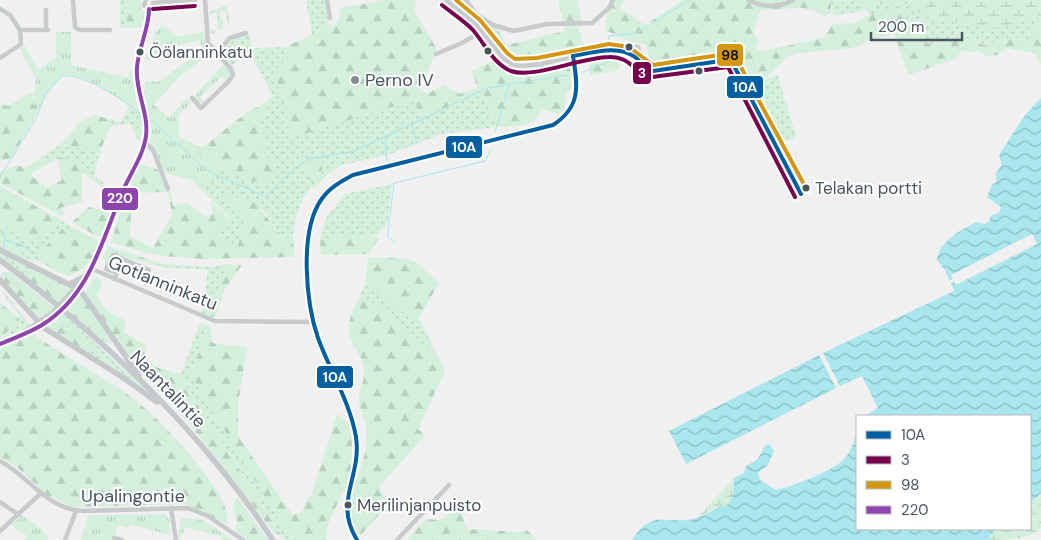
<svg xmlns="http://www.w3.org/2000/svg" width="1041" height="540" viewBox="0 0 1041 540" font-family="'DM Sans',sans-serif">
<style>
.grass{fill:url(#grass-dots)}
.forest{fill:url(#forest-firs);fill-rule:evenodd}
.wetland{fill:url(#wetland-marsh)}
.park{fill:url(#park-tufts)}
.water{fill:url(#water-waves)}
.pier{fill:#f1f0f0}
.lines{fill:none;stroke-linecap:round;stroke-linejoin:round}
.stream{stroke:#a9e6ed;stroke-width:1}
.minor{stroke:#c7cbcc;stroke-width:4.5}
.major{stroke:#c5c9cc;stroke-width:5.5}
.bus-1-casing{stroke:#fff;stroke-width:8}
.bus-2-casing{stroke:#fff;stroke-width:8}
.bus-3-casing{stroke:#fff;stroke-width:8}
.bus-4-casing{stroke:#fff;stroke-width:8}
.bus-1{stroke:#005ea1;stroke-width:4}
.bus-2{stroke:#77034e;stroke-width:4}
.bus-3{stroke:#d49613;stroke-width:4}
.bus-4{stroke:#8e44ad;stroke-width:4}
.bus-dot{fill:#47555d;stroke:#fff;stroke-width:2}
.poi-dot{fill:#828b90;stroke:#fff;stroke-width:2}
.labels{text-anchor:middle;stroke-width:4;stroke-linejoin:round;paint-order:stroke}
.bus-label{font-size:17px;fill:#47555d;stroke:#fff;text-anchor:start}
.poi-label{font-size:18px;fill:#47555d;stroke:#fff;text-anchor:start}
.street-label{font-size:18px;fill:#47555d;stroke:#fff}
.line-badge{stroke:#fff;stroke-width:2}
.badge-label{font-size:14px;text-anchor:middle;font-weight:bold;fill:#fff}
.pale-badge-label{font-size:14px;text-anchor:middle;font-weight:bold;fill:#111}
</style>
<defs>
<pattern id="grass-dots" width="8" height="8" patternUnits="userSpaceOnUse" patternTransform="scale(1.25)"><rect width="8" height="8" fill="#d4efdc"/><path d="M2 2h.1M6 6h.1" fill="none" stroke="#b7cfbf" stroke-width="1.8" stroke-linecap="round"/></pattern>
<pattern id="forest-firs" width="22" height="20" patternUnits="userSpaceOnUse" patternTransform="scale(1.25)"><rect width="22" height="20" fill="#d4efdc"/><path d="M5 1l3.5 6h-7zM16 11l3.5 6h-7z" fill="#b7cfbf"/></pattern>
<pattern id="wetland-marsh" width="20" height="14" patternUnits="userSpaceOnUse" patternTransform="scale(1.25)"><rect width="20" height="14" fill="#d4efdc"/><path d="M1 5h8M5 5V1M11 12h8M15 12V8" fill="none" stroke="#b7cfbf"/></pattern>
<pattern id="park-tufts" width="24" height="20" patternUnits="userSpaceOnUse" patternTransform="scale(1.25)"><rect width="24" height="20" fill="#d4efdc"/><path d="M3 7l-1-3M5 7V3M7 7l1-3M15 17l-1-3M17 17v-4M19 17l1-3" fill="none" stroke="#b7cfbf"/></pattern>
<pattern id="water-waves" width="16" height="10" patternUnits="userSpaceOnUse" patternTransform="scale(1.25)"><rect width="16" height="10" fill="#a9e6ed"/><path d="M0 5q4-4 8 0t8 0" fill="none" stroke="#8bbdc3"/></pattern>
</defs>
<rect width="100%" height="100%" fill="#f1f0f0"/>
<g class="grass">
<rect x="120" y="0" width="7" height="28"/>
<polygon points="306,0 324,0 329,24 312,35"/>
<path d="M850,0H862V5L866,9L892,3L906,4L927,17L955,22L1006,26L1017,20L1041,17V22L1028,31V40L1024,43L1001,39C981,52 971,34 950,38C941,40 938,45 927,43L920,34L882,9L871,15L865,10L834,16L831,2L849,3Z"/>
<polygon points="226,5 230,23 227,24 226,11 220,11 223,27 212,34 210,28 214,31 218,30 217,13 213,12 210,16 210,12"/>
<path d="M249,34L252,48L285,47L292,53L273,73L287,104L288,138L414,100L421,119L481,90L496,127L442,134L390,154L339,166L328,174L315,188L311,187C298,203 295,219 293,239L281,235L263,210L226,193L227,203L245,218L237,249L225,246L218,232L230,218L192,180L167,173L150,142L152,130L149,114L154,105L169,118L186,99L191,103L178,115L179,137L203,148L223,170L267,185L273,173L274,164L266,157L261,121L263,112L262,105L273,96L249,51L232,66L220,53L232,40Z"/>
<polygon points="777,74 796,135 794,139 780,142 752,86"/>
<polygon points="130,105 143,114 143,132 139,142 129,123 110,127 109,119 121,122"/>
<polygon points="58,146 101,149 94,176 103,182 103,186 115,197 81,171 82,161 58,157 34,162"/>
<polygon points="392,184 388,223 377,235 359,232 320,240 326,218 345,194"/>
<polygon points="61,220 72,227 70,231 62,229 36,256 34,259 36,262 19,257 25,247 0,230 0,223 29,244"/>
<polygon points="0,252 34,269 27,278 0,259"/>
<polygon points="163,264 210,267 228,264 210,317 202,314 208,270 163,267"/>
<polygon points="366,280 427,334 438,356 361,294"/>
<path d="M3,291L30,325L0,341L20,319C18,308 6,302 3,291Z"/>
<polygon points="63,313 146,389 144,391 86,352 94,344 82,335 61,324"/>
<polygon points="200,323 208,325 191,375 291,540 285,540 180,377"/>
</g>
<g class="forest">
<polygon points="127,0 141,0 141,8 145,13 144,27 127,28"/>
<path d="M384,0H416L414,11L437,49L427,73L417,84L427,94L444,85L459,94L477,87L472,71L496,59L512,70L570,60L572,88L565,94C566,101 567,111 558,114L542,109C533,129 515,126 496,127L481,90L421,119L414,100L288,139L287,104L273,73L291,54L285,47L316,33L329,24L333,27L340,18L338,16L341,12L340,8Z"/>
<polygon points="456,0 465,0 476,14 497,28 507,45 565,31 558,0 577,0 583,26 578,28 585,48 514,58 507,54 479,19"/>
<path d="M609,0H624L620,8L645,25L683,0H850V3L831,2V12L825,17C803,0 786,12 761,10L753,32L759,42L755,48L762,51L823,38L833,24L853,23L882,9L902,8L908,12L904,24L920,34L927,43L937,44L949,38H969L984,45L992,44L1001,39L1017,37L1024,43L1028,40V31L1041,22V66L1035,54L1008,48L997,55L986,56L980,52L962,51L955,59L908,75L894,34L871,39L855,48L798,53L787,57L763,81L752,86L738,53L667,64L656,63L650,60L646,45L629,41L605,30Z"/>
<polygon points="610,53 618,56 619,70 590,76 588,56"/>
<polygon points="33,91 33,104 40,107 12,158 0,161 0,104 8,106"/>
<polygon points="262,105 263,112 261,121 266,157 275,160 273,173 267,186 223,170 199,155 199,150 250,110"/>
<polygon points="94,115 109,119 110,127 101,149 58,146 68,137 78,123"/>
<path d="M58,157L82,161V202L60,208L64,212L63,217L0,183V172L17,165L25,168L34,162ZM57,159L62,180L47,188L30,174Z"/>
<path d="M318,161L322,163C323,173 320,182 309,180L306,174L307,164Z"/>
<path d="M139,164L157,169L167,191H170L173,206L188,203L204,216L212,215L211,201L230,219L218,232L226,246L237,249L245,218L227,203L225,192L256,204L281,235L293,239L295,257L201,259L152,255L111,242L123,203ZM168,192L172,214L153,248L130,236L132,193Z"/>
<polygon points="0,186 61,220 29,244 0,223"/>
<polygon points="89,207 110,213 100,238 72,222"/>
<polygon points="72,227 102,243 86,267 68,277 34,259 62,229 70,230"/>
<polygon points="0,230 25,247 19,257 0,248"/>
<polygon points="359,232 379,237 369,254 321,255 320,240"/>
<polygon points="108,246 163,264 163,267 112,254 106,265 103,258"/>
<polygon points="368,258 403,258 416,262 439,283 419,318 427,334 366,280"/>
<polygon points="228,264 242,265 225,289 216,316 210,317"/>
<polygon points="34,269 72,289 59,304 27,278 28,272"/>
<polygon points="3,272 10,272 55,308 39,318 0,278"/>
<polygon points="97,276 102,283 97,296 107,311 126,321 123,332 147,346 145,357 155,367 181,374 180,377 283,538 275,534 183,416 133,365 85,293"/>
<path d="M361,294L438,356L445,371L418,429L425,435L379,487L390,503L360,536C336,509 366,470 367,438C368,425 361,414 359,401C358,390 366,378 364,368C362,357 358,353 353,344C343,327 353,309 361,294Z"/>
<polygon points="81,295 112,342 112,344 104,342 67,310"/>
<polygon points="0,303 20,319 0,339"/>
<polygon points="63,313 66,321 62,324 72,331 77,329 81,331 82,335 97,347 95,351 88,353 47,328"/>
<path d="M208,325L211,326L212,343L247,347L238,404V436L292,514L302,513L306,500L312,494L337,414C351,422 352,432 352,447C352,457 352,468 349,478C343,498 325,519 326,540H291L191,375Z"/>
<path d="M34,334C68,361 114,380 146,409C165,426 236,498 227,524L186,504L72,507L47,495L17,467L0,457V349Z"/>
<polygon points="237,497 268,540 247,540 236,531 237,521 233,510"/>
<polygon points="460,508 467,529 519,532 527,530 537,540 407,540 426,519 440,520"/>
</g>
<g class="wetland">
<polygon points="862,0 1041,0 1041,17 1017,20 1006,26 991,29 926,17 906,4 892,3 866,9 862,5"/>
<polygon points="734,478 733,495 729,504 715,508 697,518"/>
<path d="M1041,493V529C1025,540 1006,540 987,540L996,529H1030V503Z"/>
</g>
<g class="park">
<polygon points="162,25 177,36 204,32 207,47 202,48 200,40 162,49 148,60 145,59 155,34"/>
<polygon points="56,32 71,32 71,65 128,77 131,67 138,111 102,88 84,79 69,75 62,76 46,94 40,107 33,104 36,79 20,49 25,46 38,70 56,58"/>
<polygon points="200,52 208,55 179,77 154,105 169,118 186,99 191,103 178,115 179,137 203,148 199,150 200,155 223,170 202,191 192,180 167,173 161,167 150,142 152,130 144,90 146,81 158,82"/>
<polygon points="224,64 230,73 227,81 222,76 200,97 204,102 200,104 193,97"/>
<polygon points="166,514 169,520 170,535 130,524 128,528 118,525 114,540 81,540 88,515"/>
<polygon points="23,515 41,529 49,540 24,540 27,536 11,525"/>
<polygon points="181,518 203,520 233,540 222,540 222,537 185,527 181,538 178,537"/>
</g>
<g class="water">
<path d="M1041,98V493L1030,503V416H865L878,408L862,376L840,386L823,353L954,291L945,270L937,260C937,243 963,229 976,222L985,224L990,220V216L999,213L1001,207L987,197L992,184L996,183V173L1002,165L999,155L1025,115Z"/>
<polygon points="819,355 836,388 686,464 669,431"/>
<path d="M857,433V529H996L987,540H632C655,506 667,527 697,518C708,514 717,507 729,504L733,495L734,478L744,473L746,466L758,459L765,445L769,444L774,451L768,465L758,473L760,480L776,490C793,486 834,471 845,458C851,451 854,441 857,433Z"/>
</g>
<polygon class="pier" points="1032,234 1037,244 956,285 954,282 950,284 949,281 953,279 951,275"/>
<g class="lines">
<g class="stream">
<polyline points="651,24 690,0"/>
<polyline points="608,42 609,36 636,33 647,27"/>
<polyline points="583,72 610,61 609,56"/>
<polyline points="152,121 208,171 262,195"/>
<polyline points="412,124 417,144"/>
<polyline points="495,132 509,85"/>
<polyline points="385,137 387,161"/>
<path d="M0,177L35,120L46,94L62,76C86,74 125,100 142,116"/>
<polyline points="266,196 295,168 309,159 355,151 487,88 567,75"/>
<polyline points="0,230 5,234 4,247"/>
<polyline points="5,240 24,246 33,252"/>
<polyline points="395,243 388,237 388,233 394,183 485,161 491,150"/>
</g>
<g class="minor">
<polyline points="73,0 75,27 79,30 110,30"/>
<polyline points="146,0 144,5 149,9"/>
<polyline points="327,0 330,18"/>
<path d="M446,0L476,24L503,58L513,65C543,70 589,46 621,51C636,53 639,70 653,71L727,60L732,62L801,194"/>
<polyline points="466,0 475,13 493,25 514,31 547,24 592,23 609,8 613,0"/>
<path d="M749,0C763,8 779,8 793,0"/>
<polyline points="153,3 195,0"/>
<polyline points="0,9 10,15 20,30 48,30"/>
<polyline points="46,10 46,30"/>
<polyline points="622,51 626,46 638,47 640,54 637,59"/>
<polyline points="216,53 230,38 246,33"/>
<polyline points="436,54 462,43 482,31"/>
<polyline points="0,58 21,44 20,30"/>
<polyline points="192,98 201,108 229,81 233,75 231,69 208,43 205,0"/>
<polyline points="145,143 153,150 168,189"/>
<polyline points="92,269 215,321 313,322"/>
<polyline points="114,279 117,273 106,269 113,255 149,270"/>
<polyline points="23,332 53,312 86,276"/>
<path d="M0,344C14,337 28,333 42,325C92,294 101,246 121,195C129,176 143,156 146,136C150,113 135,91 137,68C139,48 150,30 149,9"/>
<path d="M0,461C30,477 46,509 83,511L188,508L208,516L243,540"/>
<polyline points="0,502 19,515"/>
<polyline points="171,508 176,540"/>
<polyline points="0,531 40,494"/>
<polyline points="114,538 122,540"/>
<polyline points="65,540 76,511"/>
<path d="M357,540C330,508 362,475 356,439C351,399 325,363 314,325C309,307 308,288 308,269C307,227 310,193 353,175L539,130C580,118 580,92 573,56"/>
<polyline points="397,540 449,485"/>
</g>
<g class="major">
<polyline points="0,250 80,290 139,376"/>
<path d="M0,260C104,338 201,431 273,540"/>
<polyline points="0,280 44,328 122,377 157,402"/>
<polyline points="70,284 87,275"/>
</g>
<defs>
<g id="bus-1">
<path d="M573,56C592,53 617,44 635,57C642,62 644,69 653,71L727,60L732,62L801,194"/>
<path d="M357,540C333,501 362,477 356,437C350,402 330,371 318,338C306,303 299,232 321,200C329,188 340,182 353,175L553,125C581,107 578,86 573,56"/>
</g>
<g id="bus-2">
<path d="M442,5C452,13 463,20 472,29C484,42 493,64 511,71C534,79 582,57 609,57C631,56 633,73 652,77L728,67L795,197"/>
<polyline points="153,9 195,6"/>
</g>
<polyline id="bus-3" points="456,0 480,20 507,53 515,59 537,58 609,44 629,47 653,65 726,54 735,56 807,190"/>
<path id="bus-4" d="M0,344C14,338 29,333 42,325C89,296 101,244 121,195C129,175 143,157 146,136C149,113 135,91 137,68C138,48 149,30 149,9"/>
</defs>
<use href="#bus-1" class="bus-1-casing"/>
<use href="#bus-2" class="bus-2-casing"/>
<use href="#bus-3" class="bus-3-casing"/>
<use href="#bus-4" class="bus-4-casing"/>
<use href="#bus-1" class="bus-1"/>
<use href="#bus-2" class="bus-2"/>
<use href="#bus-3" class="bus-3"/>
<use href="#bus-4" class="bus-4"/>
</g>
<g class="bus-dot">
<circle cx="629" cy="47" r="4.5"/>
<circle cx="488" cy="51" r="4.5"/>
<circle cx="140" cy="52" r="4.5"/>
<circle cx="699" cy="71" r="4.5"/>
<circle cx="806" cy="188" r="4.5"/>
<circle cx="348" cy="505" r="4.5"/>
</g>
<circle class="poi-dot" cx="355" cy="80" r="5"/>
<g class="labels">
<g class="bus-label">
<text x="149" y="58">Öölanninkatu</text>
<text x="815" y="194">Telakan portti</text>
<text x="357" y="511">Merilinjanpuisto</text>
</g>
<g class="poi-label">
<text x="365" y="86">Perno IV</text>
</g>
<g class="street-label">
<text transform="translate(163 283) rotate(22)" y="6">Gotlanninkatu</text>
<text transform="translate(168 389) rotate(46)" y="6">Naantalintie</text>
<text x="133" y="502">Upalingontie</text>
</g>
</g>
<g class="line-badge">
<rect x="716" y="43" width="28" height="24" rx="5" fill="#d49613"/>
<rect x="632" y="61" width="20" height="24" rx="5" fill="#77034e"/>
<rect x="726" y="75" width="38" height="24" rx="5" fill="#005ea1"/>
<rect x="445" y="135" width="38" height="24" rx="5" fill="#005ea1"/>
<rect x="101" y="187" width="38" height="24" rx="5" fill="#8e44ad"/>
<rect x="316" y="365" width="38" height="24" rx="5" fill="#005ea1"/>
</g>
<g class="badge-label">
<text x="642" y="78">3</text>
<text x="745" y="92">10A</text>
<text x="464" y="152">10A</text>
<text x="120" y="203">220</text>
<text x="335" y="382">10A</text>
</g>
<g class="pale-badge-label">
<text x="730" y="60">98</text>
</g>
<rect x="856" y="415" width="175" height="115" fill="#ffffff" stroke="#b5bbbe"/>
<rect x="866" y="431" width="25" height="8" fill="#005ea1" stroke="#b5bbbe"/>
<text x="901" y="440" font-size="15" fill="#47555d">10A</text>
<rect x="866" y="456" width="25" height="8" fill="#77034e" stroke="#b5bbbe"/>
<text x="901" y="465" font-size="15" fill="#47555d">3</text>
<rect x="866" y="481" width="25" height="8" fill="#d49613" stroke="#b5bbbe"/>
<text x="901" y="490" font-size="15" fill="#47555d">98</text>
<rect x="866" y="506" width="25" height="8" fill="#8e44ad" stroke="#b5bbbe"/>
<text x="901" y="515" font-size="15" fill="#47555d">220</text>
<path d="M871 32v8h91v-8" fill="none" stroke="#47555d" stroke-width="2.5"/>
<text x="878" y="32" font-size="15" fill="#47555d" stroke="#ffffff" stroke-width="4" paint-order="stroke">200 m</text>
</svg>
